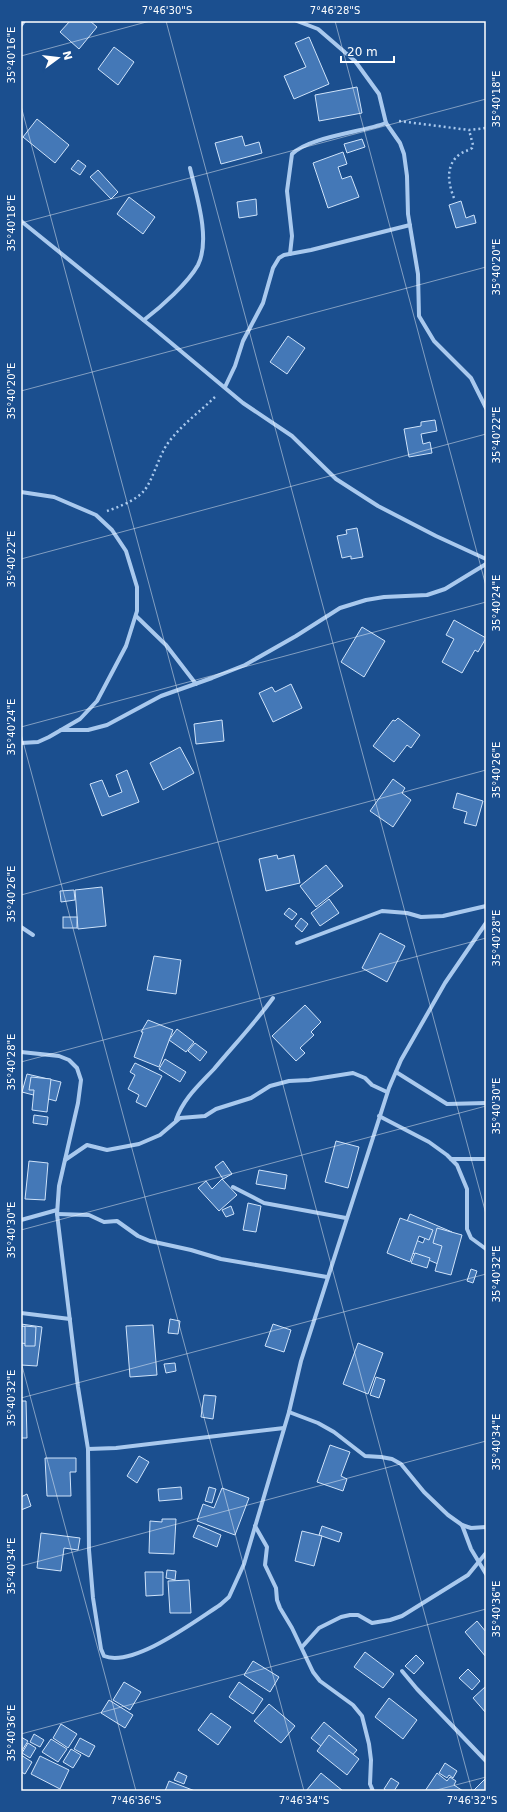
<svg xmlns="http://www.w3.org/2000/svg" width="507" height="1812" viewBox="0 0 507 1812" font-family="'DejaVu Sans',sans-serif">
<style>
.building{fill:#4478b7;stroke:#cfe3fa}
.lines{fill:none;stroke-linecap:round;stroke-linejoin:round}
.path{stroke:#a9c9ee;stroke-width:2.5;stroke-dasharray:2 3;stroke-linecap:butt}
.minor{stroke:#a9c9ee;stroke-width:4}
.ticks{fill:none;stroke:#fff;stroke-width:1;stroke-opacity:0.45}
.neatline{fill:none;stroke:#fff;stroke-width:1.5}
.ticks-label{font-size:10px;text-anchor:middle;fill:#fff}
</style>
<rect width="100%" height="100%" fill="#1b4f8f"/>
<g class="building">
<polygon points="70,21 90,21 97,27 79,49 60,32"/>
<polygon points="309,37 329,84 294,99 284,76 306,67 295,43"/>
<polygon points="114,47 134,62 118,85 98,69"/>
<polygon points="357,87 362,113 319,121 315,95"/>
<polygon points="37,119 69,145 55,163 23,137"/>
<polygon points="242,136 245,146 259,142 262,153 221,164 215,143"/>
<polygon points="362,139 365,147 347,153 344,144"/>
<polygon points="343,152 347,164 338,167 342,179 351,176 359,197 328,208 313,163"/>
<polygon points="78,160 86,166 80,175 71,169"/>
<polygon points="98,170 118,192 111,199 90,177"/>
<polygon points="129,197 155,217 143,234 117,214"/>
<polygon points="256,199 257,215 239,218 237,202"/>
<polygon points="461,201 466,218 474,215 476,223 456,228 449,205"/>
<polygon points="288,336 305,348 287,374 270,362"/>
<polygon points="435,420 437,431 421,434 423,444 430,442 432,453 409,457 404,429 421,426 421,422"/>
<polygon points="357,528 363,557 351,559 351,556 342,558 337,536 347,534 346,530"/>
<polygon points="454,620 486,638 478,652 475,650 462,673 442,662 454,639 446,635"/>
<polygon points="362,627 385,641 364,677 341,662"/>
<polygon points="291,684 302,708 273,722 259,693 272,687 275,692"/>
<polygon points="398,718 420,735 411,748 407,745 394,762 373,746 393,720 395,721"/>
<polygon points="222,720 224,741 196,744 194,724"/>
<polygon points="180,747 194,773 163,790 150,763"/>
<polygon points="127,770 139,802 102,816 90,784 102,780 109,797 122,792 116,775"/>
<polygon points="393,779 405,788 402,793 411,800 393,827 370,811"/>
<polygon points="457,793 483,801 476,826 464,823 467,812 453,808"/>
<polygon points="277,855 278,859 294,855 300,883 266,891 259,859"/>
<polygon points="326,865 343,886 316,907 300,886"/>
<polygon points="102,887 106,926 78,929 75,890"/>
<polygon points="74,890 75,900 61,902 60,891"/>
<polygon points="329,899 339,913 320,926 311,913"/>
<polygon points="289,908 297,914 292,920 284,914"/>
<rect x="63" y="917" width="14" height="11"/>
<polygon points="301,918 308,924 302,932 295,926"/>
<polygon points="380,933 405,946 387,982 362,968"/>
<polygon points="154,956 181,960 176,994 147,990"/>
<polygon points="305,1005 321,1022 311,1032 314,1035 300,1048 305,1053 296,1061 272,1036"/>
<polygon points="148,1020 173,1030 159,1067 134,1057 143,1032 141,1032"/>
<polygon points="177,1029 194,1042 186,1052 169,1040"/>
<polygon points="195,1043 207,1052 200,1061 188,1051"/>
<polygon points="165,1059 186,1072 180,1082 159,1069"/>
<polygon points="135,1063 162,1076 146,1107 136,1102 139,1095 128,1089 135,1075 130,1072"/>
<polygon points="27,1074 61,1082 56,1101 22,1092"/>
<polygon points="31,1077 51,1079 47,1112 32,1110 34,1090 29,1090"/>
<polygon points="34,1115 48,1117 47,1125 33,1123"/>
<polygon points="336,1141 359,1147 348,1188 325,1182"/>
<polygon points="29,1161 48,1163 45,1200 25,1199"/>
<polygon points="223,1161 232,1174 223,1179 215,1167"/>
<polygon points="259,1170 287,1175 285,1189 256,1184"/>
<polygon points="222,1179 237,1195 219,1211 198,1188 206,1181 212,1189"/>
<polygon points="248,1203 261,1206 256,1232 243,1230"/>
<polygon points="231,1206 234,1214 226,1217 222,1210"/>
<polygon points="410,1214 452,1232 438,1264 396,1246 401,1234 423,1243 427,1233 406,1224"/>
<polygon points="400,1218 433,1230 429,1240 419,1236 410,1262 387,1253"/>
<polygon points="437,1228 462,1235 451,1275 435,1271 442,1246 433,1243"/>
<polygon points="415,1253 430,1258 427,1268 411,1263"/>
<polygon points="471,1269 477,1271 473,1283 467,1281"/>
<polygon points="170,1319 180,1321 178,1334 168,1333"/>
<polygon points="21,1324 42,1327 37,1366 21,1365"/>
<polygon points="273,1324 291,1330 284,1352 265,1346"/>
<polygon points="153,1325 157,1375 130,1377 126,1326"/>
<polygon points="21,1326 30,1327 29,1344 21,1343"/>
<polygon points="25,1326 36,1327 35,1346 25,1346"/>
<polygon points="358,1343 383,1353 368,1394 343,1384"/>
<polygon points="175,1363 176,1371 166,1373 164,1364"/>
<polygon points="376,1377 385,1380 379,1398 370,1395"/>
<polygon points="204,1395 216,1396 213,1419 201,1417"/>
<polygon points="21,1401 26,1401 27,1438 21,1438"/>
<polygon points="330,1445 350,1452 341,1476 347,1479 343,1491 317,1482"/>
<polygon points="139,1456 149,1462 137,1483 127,1476"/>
<polygon points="45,1458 76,1458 76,1472 70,1472 71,1496 47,1496"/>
<polygon points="181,1487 182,1499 159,1501 158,1489"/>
<polygon points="209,1487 216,1489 212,1503 205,1501"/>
<polygon points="222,1488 249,1498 235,1535 197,1521 203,1504 214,1508"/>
<polygon points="27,1494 31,1506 21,1510 21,1497"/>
<polygon points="162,1519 176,1519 174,1554 149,1553 150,1521 162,1522"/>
<polygon points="198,1525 221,1535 217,1547 193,1537"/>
<polygon points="322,1526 342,1533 339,1542 319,1535"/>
<polygon points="302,1531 322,1536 314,1566 295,1561"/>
<polygon points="41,1533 80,1538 78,1550 64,1548 61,1571 37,1568"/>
<polygon points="167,1570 176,1571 175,1580 166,1578"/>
<polygon points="145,1572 163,1572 163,1595 146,1596"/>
<polygon points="189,1580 191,1613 170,1613 168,1581"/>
<polygon points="477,1621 486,1632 486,1657 465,1632"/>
<polygon points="365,1652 394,1674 383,1688 354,1667"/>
<polygon points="416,1655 424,1663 414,1674 405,1666"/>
<polygon points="253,1661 279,1677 270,1692 244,1675"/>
<polygon points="468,1669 480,1681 472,1690 459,1678"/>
<polygon points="124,1682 141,1692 130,1710 113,1700"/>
<polygon points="239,1682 263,1699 253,1714 229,1697"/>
<polygon points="486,1686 486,1713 473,1698"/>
<polygon points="389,1698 417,1720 403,1739 375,1717"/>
<polygon points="109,1700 133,1715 125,1728 101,1713"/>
<polygon points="269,1704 295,1726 281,1743 254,1721"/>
<polygon points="211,1713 231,1727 218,1745 198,1730"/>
<polygon points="324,1722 357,1750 344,1765 311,1738"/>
<polygon points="61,1724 77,1734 68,1748 53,1738"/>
<polygon points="34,1734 44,1740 40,1747 30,1742"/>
<polygon points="329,1735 359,1759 347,1775 317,1751"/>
<polygon points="21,1737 28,1741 21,1752"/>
<polygon points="80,1738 95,1746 89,1757 74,1749"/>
<polygon points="51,1739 67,1749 58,1762 42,1752"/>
<polygon points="28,1743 36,1748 30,1758 22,1753"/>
<polygon points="71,1749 81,1755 73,1768 63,1762"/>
<polygon points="21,1755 32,1762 25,1774 21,1772"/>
<polygon points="40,1756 69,1770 60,1789 31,1774"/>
<polygon points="445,1763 457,1771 453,1778 449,1775 447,1778 439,1773"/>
<polygon points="178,1772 187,1776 184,1784 174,1780"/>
<polygon points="321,1773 343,1791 306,1791"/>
<polygon points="437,1773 447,1781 450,1777 456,1781 454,1785 463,1791 425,1791"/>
<polygon points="391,1778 399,1783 394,1791 387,1791 384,1789"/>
<polygon points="486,1778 486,1791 473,1791"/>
<polygon points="169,1781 195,1791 165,1791"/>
</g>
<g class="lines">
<g class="path">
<polyline points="399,121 469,130 486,128"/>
<path d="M454,198C448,183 445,165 460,154C464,151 468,151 472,148L473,145L469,130"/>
<path d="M107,511C119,507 134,501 143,492C153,481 158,457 168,443C182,424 201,411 217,395"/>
</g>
<g class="minor">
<polyline points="297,21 318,29 355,61 379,94 386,123 400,143 404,154 407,176 408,214 418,274 419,316 434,341 471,378 486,408"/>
<polyline points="21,25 24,21"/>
<polyline points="21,221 152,327 243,403 292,436 336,479 378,506 436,536 486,559"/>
<path d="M290,254L292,236L287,191L292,154C309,137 362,132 386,123"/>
<path d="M144,320C161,307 188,283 198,265C211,239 196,194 190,168"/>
<polyline points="225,387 235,366 243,341 263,303 273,268 279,258 284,255 311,250 410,225"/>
<polyline points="21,492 54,497 96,515 112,530 126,551 137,587 137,611 126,646 97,701 80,719 49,737 38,742 21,743"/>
<polyline points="136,616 166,645 196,684"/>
<polyline points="61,730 88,730 107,725 161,696 212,678 245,665 296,636 340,608 366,600 384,597 427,595 445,589 486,564"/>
<polyline points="21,927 33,935"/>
<polyline points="297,943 382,911 407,913 421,917 443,916 486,906"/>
<path d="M21,1052L59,1056L69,1060L77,1068L81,1080L78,1103L59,1186L57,1214L78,1387L88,1449L89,1550L93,1598L101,1649L104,1656C133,1668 195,1621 220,1605L229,1597L244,1564L289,1412L301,1361L389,1088L401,1060L445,983L486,923"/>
<polyline points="396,1072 447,1104 486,1103"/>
<polyline points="379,1116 429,1142 447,1155 457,1165 467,1189 467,1229 471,1238 486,1249"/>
<path d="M176,1120C183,1099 199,1085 214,1069C234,1045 255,1023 273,998"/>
<polyline points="451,1159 486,1159"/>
<polyline points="65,1160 87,1145 107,1150 139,1144 160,1135 180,1118 205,1116 216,1109 251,1098 270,1086 289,1081 309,1080 353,1073 365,1078 372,1085 387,1092"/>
<polyline points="233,1187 264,1203 346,1218"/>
<polyline points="57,1214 89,1215 104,1222 117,1221 138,1236 150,1241 191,1250 221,1259 327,1277"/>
<polyline points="21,1220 57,1210"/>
<polyline points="21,1313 70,1319"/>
<polyline points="289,1412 318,1423 334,1432 365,1456 381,1457 392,1459 401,1464 424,1492 448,1515 462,1525 471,1528 486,1527"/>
<polyline points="88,1449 116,1448 284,1428"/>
<polyline points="462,1525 471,1549 486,1574"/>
<polyline points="255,1526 267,1547 265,1565 276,1588 277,1600 280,1608 292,1628 313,1672 320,1681 353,1705 362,1716 369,1744 371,1760 370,1784 373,1791"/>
<polyline points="302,1647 319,1628 341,1617 350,1615 358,1615 372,1623 390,1620 402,1616 468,1575 486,1553"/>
<polyline points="402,1671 417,1689 486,1761"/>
</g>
</g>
<path class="ticks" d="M166,21L486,1214M335,21L486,586M21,56L150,21M21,106L472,1791M21,223L486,99M21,391L486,267M21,559L486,434M21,727L486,602M21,734L304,1791M21,895L486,770M21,1062L486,938M21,1230L486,1106M21,1362L136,1791M21,1398L486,1274M21,1566L486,1441M21,1734L486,1609M433,1791L486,1777"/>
<rect width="507" height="1812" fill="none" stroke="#1b4f8f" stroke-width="44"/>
<g transform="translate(58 58) rotate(75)" stroke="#1b4f8f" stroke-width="3" paint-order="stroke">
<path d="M0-3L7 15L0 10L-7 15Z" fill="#ffffff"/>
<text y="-6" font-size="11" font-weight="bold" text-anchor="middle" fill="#ffffff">N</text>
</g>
<path d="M341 56v6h53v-6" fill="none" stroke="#ffffff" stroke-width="2"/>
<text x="347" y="56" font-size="12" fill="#ffffff" stroke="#1b4f8f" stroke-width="3" paint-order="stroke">20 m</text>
<rect x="22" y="22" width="463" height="1768" class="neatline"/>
<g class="ticks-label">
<text x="167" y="14">7°46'30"S</text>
<text x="335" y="14">7°46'28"S</text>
<text transform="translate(11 55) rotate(-90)" y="4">35°40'16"E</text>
<text transform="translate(496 99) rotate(-90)" y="4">35°40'18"E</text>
<text transform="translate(11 223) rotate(-90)" y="4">35°40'18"E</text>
<text transform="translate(496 267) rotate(-90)" y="4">35°40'20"E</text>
<text transform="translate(11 391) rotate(-90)" y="4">35°40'20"E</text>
<text transform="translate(496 435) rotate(-90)" y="4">35°40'22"E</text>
<text transform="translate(11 559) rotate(-90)" y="4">35°40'22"E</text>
<text transform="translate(496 603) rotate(-90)" y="4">35°40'24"E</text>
<text transform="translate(11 727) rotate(-90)" y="4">35°40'24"E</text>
<text transform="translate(496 770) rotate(-90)" y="4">35°40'26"E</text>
<text transform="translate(11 894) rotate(-90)" y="4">35°40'26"E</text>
<text transform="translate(496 938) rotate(-90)" y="4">35°40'28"E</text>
<text transform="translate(11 1062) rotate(-90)" y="4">35°40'28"E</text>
<text transform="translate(496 1106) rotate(-90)" y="4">35°40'30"E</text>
<text transform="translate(11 1230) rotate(-90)" y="4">35°40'30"E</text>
<text transform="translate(496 1274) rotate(-90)" y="4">35°40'32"E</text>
<text transform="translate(11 1398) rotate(-90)" y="4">35°40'32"E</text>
<text transform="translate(496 1442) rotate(-90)" y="4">35°40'34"E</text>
<text transform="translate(11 1566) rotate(-90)" y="4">35°40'34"E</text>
<text transform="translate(496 1609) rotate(-90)" y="4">35°40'36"E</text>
<text transform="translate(11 1733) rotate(-90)" y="4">35°40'36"E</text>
<text x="136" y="1804">7°46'36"S</text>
<text x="304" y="1804">7°46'34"S</text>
<text x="472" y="1804">7°46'32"S</text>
</g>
</svg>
